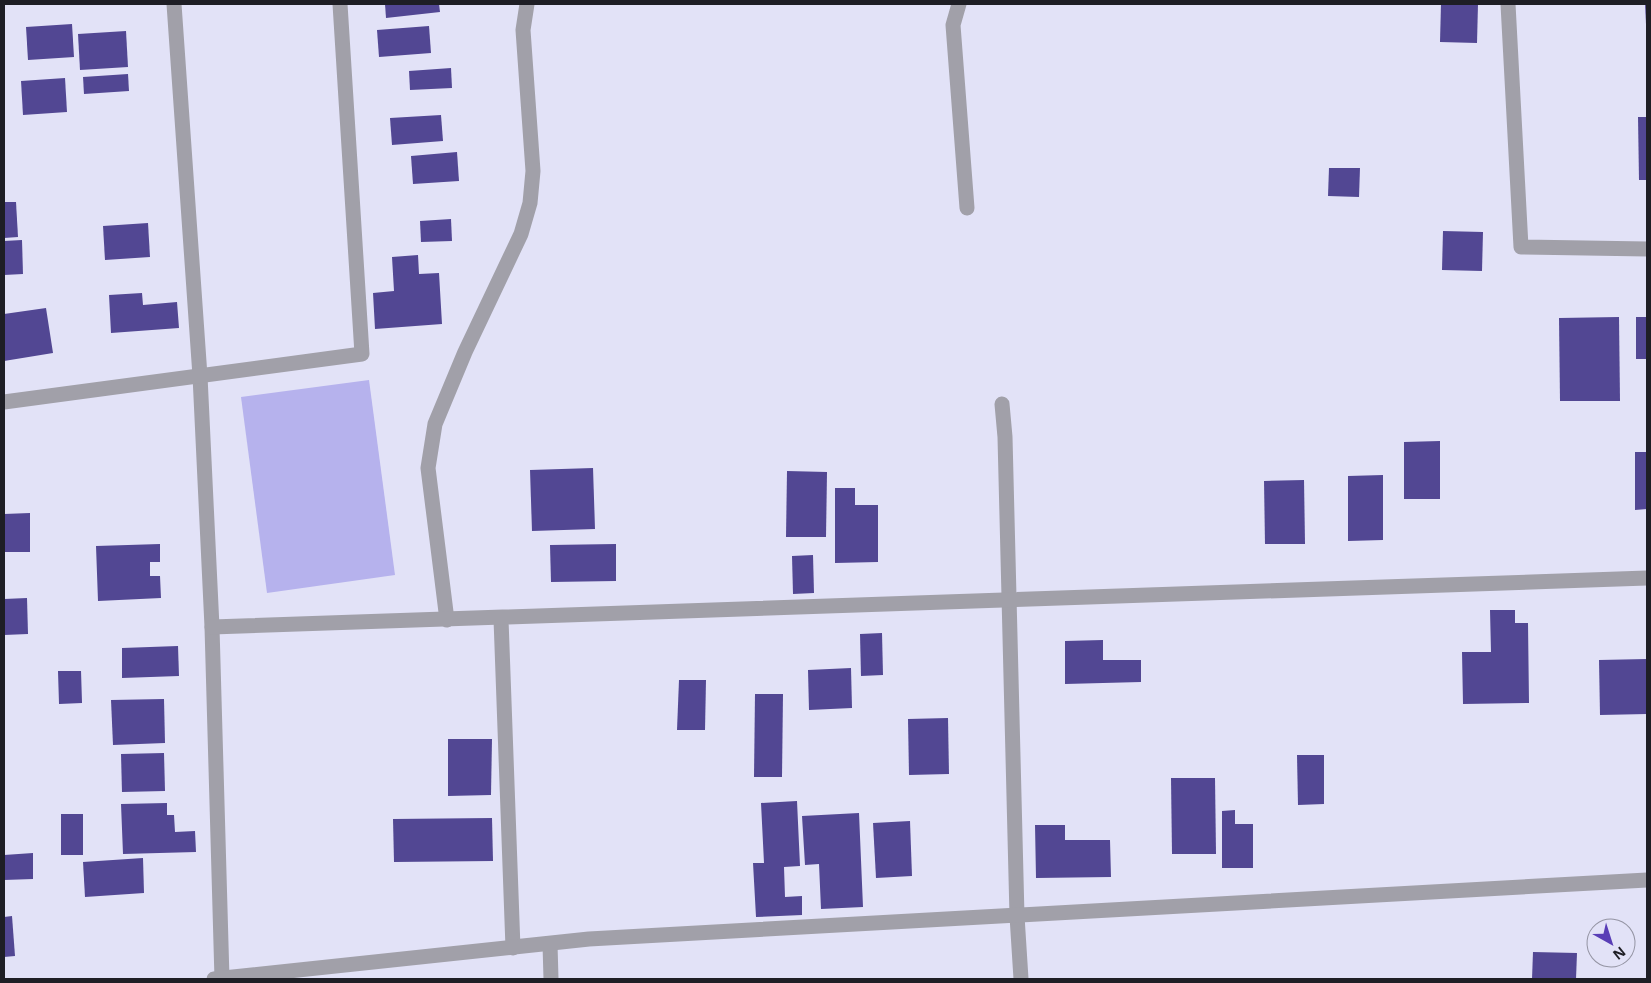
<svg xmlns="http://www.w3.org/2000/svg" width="1651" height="983" viewBox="0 0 1651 983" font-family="'Noto Sans',sans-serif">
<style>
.green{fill:#b6b2ed}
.building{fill:#524793}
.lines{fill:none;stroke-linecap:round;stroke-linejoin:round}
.lane{stroke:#a1a0a9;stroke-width:15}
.street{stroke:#a1a0a9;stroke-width:15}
</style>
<rect width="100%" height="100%" fill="#e2e2f7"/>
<polygon class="green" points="369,380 395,575 267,593 241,397"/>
<g class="building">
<polygon points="385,4 439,4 440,12 386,18"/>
<polygon points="1441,4 1478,4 1477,43 1440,42"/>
<polygon points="1645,4 1647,4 1647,24 1646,24"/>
<polygon points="72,24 74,57 28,60 26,27"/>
<polygon points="429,26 431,53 379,57 377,30"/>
<polygon points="126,31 128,67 80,70 78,34"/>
<polygon points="451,68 452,88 410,90 409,71"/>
<polygon points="128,74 129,91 84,94 83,77"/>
<polygon points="65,78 67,112 23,115 21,81"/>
<polygon points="441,115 443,141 392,145 390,118"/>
<polygon points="1638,117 1647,117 1647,180 1639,180"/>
<polygon points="457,152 459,181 413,184 411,156"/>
<polygon points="1329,168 1360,168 1359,197 1328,196"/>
<polygon points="4,202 16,202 18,237 4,238"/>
<polygon points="451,219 452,241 421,242 420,221"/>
<polygon points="148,223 150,257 105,260 103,226"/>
<polygon points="1443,231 1483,232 1482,271 1442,270"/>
<polygon points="22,240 23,274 4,275 4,241"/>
<polygon points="418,255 419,274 439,273 442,324 375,329 373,293 394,291 392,257"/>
<polygon points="142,293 143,305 177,302 179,328 111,333 109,295"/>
<polygon points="46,308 53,353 4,361 4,314"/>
<polygon points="1619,317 1620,401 1560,401 1559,318"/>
<rect x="1636" y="317" width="11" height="42"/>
<polygon points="1440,441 1440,499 1404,499 1404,442"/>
<polygon points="1635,452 1647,452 1647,509 1635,510"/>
<polygon points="593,468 595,529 532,531 530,470"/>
<polygon points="787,471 827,472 826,537 786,537"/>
<polygon points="1383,475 1383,540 1348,541 1348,476"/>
<polygon points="1304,480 1305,544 1265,544 1264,481"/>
<polygon points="835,488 855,488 855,505 878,505 878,562 835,563"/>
<polygon points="30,513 30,552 4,552 4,514"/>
<polygon points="160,544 160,562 150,562 150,576 160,576 161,598 98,601 96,546"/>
<polygon points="616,544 616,581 551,582 550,545"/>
<polygon points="813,555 814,593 793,594 792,556"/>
<polygon points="27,598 28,634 4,635 4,599"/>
<polygon points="1490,610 1515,610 1515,623 1528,623 1529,703 1463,704 1462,652 1491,652"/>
<polygon points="882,633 883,675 861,676 860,634"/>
<polygon points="1103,640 1103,660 1141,660 1141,682 1065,684 1065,641"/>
<polygon points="178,646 179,676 122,678 122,648"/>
<polygon points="1647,659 1647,714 1600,715 1599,660"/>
<polygon points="851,668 852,708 809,710 808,670"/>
<polygon points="58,671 81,671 82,703 59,704"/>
<polygon points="679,680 706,680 705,730 677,730"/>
<polygon points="755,694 783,694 782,777 754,777"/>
<polygon points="164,699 165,743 113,745 111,700"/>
<polygon points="948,718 949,774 909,775 908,719"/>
<polygon points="448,739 492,739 491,795 448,796"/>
<polygon points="164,753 165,791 122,792 121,754"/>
<polygon points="1297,755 1324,755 1324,804 1298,805"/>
<polygon points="1171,778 1215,778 1216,854 1172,854"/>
<polygon points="797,801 800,866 784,867 785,897 802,896 802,915 756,917 753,863 764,863 761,803"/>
<polygon points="167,803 167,815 174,815 175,832 195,831 196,852 123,854 121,804"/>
<polygon points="1235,810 1235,824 1253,824 1253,868 1222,868 1222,811"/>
<polygon points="859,813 863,907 821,909 819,864 805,865 802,816"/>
<rect x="61" y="814" width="22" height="41"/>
<polygon points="492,818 493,861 394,862 393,819"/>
<polygon points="910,821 912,876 876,878 873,823"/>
<polygon points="1035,825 1065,825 1065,840 1110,840 1111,877 1036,878"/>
<polygon points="33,853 33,879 4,880 4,855"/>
<polygon points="143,858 144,893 85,897 83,862"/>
<polygon points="12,916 15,956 4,957 4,917"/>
<polygon points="1533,952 1577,953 1576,979 1532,979"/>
</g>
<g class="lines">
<g class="lane">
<polyline points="1508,4 1521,247 1647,249"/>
<polyline points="501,619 513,948"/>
</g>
<g class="street">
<polyline points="174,4 200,376 212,627 222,979"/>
<polyline points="959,4 953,25 967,208"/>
<polyline points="4,402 362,354 340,4"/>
<polyline points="1002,404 1005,437 1017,916 1021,979"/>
<polyline points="447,620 428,468 435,424 465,352 521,234 530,203 533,171 523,30 527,4"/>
<polyline points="212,627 1647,578"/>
<polyline points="550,944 551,979"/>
<polyline points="214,979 589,939 1647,880"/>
</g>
</g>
<rect width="1651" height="983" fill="none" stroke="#1e1e25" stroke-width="10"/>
<g transform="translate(1611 943) rotate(141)"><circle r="24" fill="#e2e2f7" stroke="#9494a3"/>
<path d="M0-4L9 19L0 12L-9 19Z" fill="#593eb6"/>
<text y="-8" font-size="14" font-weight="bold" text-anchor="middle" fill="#1e1e25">N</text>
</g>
</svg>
